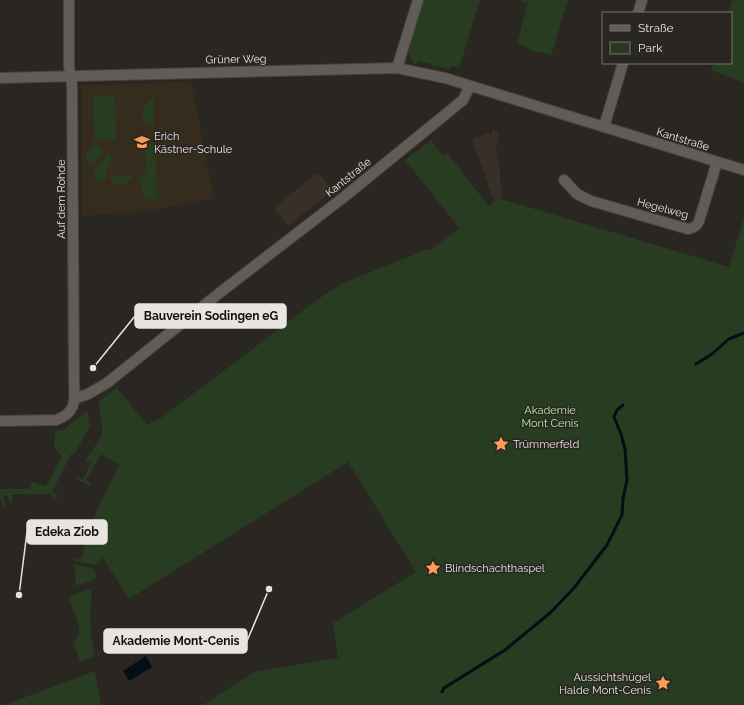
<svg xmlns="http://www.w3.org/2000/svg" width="744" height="705" viewBox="0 0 744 705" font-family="Raleway,sans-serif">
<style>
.built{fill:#383027}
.education{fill:#362c1d}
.green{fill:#283c22}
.water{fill:#001015}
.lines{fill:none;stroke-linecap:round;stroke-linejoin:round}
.stream{stroke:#001015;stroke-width:3}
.minor-casing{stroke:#46423e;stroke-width:12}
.minor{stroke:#615c57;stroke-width:10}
.labels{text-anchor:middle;stroke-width:3;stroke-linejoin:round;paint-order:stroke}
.street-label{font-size:11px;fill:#e7e4e1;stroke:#2a2621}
.poi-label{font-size:11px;fill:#e7e4e1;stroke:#2a2621;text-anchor:start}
.park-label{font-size:11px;fill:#b6eda5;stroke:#2a2621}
.leader{fill:none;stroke:#e7e4e1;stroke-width:1.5}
.callout-dot{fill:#e7e4e1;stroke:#2a2621;stroke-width:1.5}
.callout{fill:#e7e4e1;stroke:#e7e4e1;stroke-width:1.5}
.callout-label{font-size:12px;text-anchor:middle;font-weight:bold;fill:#111}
</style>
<rect width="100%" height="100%" fill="#2a2621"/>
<g class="built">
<polygon points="493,130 499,132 496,150 500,168 501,199 494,201 472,139 489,133 491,137"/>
<polygon points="316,174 321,176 333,190 288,226 275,209 275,207"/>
</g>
<polygon class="education" points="191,82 214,198 148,211 82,216 81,85"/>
<g class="green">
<path d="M421,0H480L459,68L451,66L450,69C444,69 439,66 432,66V64L418,61L417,65L415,64V62H412L410,54L405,53Z"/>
<polygon points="522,0 568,0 551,56 541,52 537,53 517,43 528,3 521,1"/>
<polygon points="732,0 744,0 744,83 711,70 713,63 731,63 731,13 728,13"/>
<polygon points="115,95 116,140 94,140 93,96"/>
<path d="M152,99H154V126H148L142,120C143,110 142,103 152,99Z"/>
<path d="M431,140L443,156L447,153L448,154L489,206L494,201L501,199L729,267L744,218V705H203L254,672L338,658L333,623L416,572L348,462L129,599L101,555V561L96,565L75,561V559H81C88,526 103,496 119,465L101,454L86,480L92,483L89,485L77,479V476L83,479L91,463L85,460C104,434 105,435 98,402L117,388L147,425L159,419L205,385L314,302L341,284L428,249L431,250L459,228L405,160Z"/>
<path d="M152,142L156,145L157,198C151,201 145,200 142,194V189C135,179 146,176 147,166C148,155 140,150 152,142Z"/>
<polygon points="95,144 101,146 104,152 98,160 90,164 87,160 87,152 91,146"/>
<polygon points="108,154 110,154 113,159 107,170 107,177 104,181 98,182 94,177 94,172 96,169"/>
<path d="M134,175C129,186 115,190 110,176Z"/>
<polygon points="87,411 90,426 74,455 71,454 52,492 58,495 56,499 52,500 52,494 12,494 12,503 10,503 7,495 3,496 6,505 3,506 0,497 0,489 30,489 32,482 46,486 62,457 54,447 55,430 61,430 65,429"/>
<polygon points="74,564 93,568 96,573 95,579 76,586"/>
<path d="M93,588C88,612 90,633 95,656L80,661L73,642C87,633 73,610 68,597Z"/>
<polygon points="95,671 101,705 4,705"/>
</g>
<polygon class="water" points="146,656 152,667 129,681 123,671"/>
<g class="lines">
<g class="stream">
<polyline points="696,364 712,354 729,339 744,333"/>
<polyline points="442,692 444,688 505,650 550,613 574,588 607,545 622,515 623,498 627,480 625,449 621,434 614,417 617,410 623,405"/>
</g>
<defs>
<g id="minor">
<polyline points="638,13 642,0"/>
<polyline points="397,68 418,0"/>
<polyline points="0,78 397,68 445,78 744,170"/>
<polyline points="604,127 623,63"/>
<path d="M564,180L577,194L591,201L688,229C694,228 697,226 699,221L717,162"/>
<polyline points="76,398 88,394 107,383 222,291 344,197 463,100 470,86"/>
<path d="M0,421L56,420C79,412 74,397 74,378L72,85L69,66V0"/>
</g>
</defs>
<use href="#minor" class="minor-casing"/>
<use href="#minor" class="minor"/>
</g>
<defs>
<symbol id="school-bare" viewBox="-9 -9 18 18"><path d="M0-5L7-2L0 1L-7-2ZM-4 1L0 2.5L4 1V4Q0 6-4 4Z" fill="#fd9c57" stroke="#2a2621" stroke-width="2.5" paint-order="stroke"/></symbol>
<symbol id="sight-bare" viewBox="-9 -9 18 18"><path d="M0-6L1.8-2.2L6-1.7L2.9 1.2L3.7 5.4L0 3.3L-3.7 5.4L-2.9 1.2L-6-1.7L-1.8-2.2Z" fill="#fd9c57" stroke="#2a2621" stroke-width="2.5" paint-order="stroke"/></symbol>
</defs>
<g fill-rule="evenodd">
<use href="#school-bare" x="131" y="131" width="22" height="22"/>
<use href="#sight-bare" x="490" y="433" width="22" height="22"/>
<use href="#sight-bare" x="422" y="557" width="22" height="22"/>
<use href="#sight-bare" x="652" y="672" width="22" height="22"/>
</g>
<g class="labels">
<g class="street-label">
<text transform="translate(236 59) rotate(-1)" y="4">Grüner Weg</text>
<text transform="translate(683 139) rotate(17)" y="4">Kantstraße</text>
<text transform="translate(348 177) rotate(-39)" y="4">Kantstraße</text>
<text transform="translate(61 199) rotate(-90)" y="4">Auf dem Rohde</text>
<text transform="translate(663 208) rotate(15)" y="4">Hegelweg</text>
</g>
<g class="poi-label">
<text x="154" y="140">Erich<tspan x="154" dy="13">Kästner-Schule</tspan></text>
<text x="513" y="448">Trümmerfeld</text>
<text x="445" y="572">Blindschachthaspel</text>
<text x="651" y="681" text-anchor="end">Aussichtshügel<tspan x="651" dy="13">Halde Mont-Cenis</tspan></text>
</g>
<g class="park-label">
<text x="550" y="414">Akademie<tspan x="550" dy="13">Mont Cenis</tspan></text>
</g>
</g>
<path class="leader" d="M93 368L135 316M19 595L27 532M269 589L247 641"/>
<g class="callout-dot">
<circle cx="93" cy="368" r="4"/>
<circle cx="19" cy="595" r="4"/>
<circle cx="269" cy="589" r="4"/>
</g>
<g class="callout">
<rect x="135" y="304" width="151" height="24" rx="4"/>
<rect x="27" y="520" width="80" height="24" rx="4"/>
<rect x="104" y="629" width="143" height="24" rx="4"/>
</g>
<g class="callout-label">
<text x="211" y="320">Bauverein Sodingen eG</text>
<text x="67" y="536">Edeka Ziob</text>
<text x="176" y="645">Akademie Mont-Cenis</text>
</g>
<rect x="602" y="12" width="130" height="52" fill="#2a2621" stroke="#76726e"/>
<rect x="610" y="25" width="20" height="6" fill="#615c57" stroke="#76726e"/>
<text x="638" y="32" font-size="12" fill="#e7e4e1">Straße</text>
<rect x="610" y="42" width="20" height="12" fill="#283c22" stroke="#76726e"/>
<text x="638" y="52" font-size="12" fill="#e7e4e1">Park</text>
</svg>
